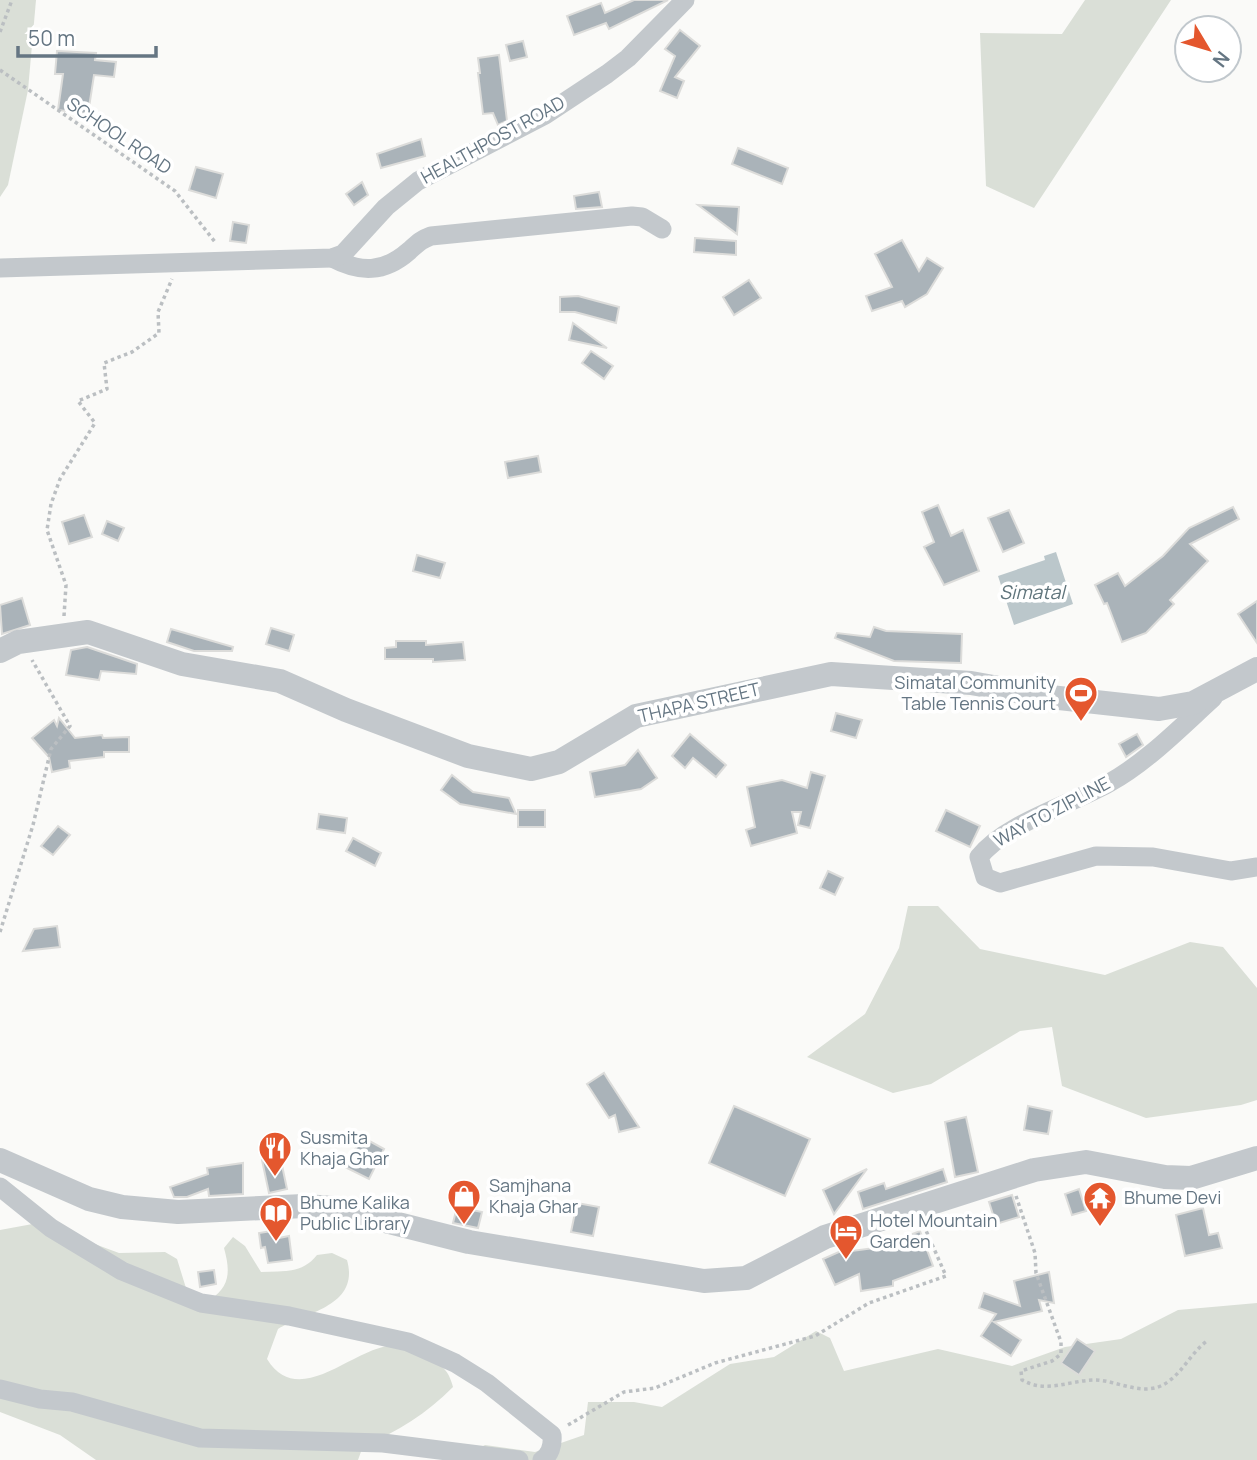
<svg xmlns="http://www.w3.org/2000/svg" width="1257" height="1460" viewBox="0 0 1257 1460" font-family="Manrope,sans-serif">
<style>
.green{fill:#dadfd7}
.water{fill:#bbc7cb}
.building{fill:#aab3b9;stroke:#dcdcda;stroke-width:2}
.lines{fill:none;stroke-linecap:round;stroke-linejoin:round}
.path{stroke:#bbbfc2;stroke-width:3.5;stroke-dasharray:3.5 3.5;stroke-linecap:butt}
.minor{stroke:#c3c8cc;stroke-width:19}
.tertiary{stroke:#c3c8cc;stroke-width:24}
.labels{text-anchor:middle;stroke-width:7;stroke-linejoin:round;paint-order:stroke}
.street-label{font-size:18px;fill:#657683;stroke:#fff}
.poi-label{font-size:18px;fill:#657683;stroke:#fff;text-anchor:start}
.water-label{font-size:19px;font-style:italic;fill:#60757c;stroke:#fff}
</style>
<rect width="100%" height="100%" fill="#fafaf8"/>
<g class="green">
<polygon points="0,0 36,0 28,90 8,185 0,197"/>
<polygon points="1085,0 1171,0 1034,208 986,186 980,33 1062,34"/>
<polygon points="908,906 938,906 980,949 1105,975 1190,942 1223,947 1257,988 1257,1100 1241,1105 1146,1118 1062,1086 1052,1027 1020,1031 931,1084 893,1093 807,1057 865,1014 899,948"/>
<path d="M38,1223L119,1253L165,1252L177,1259L186,1288L210,1300C231,1286 230,1270 224,1248L233,1237L245,1246L261,1272C283,1271 302,1274 317,1255L332,1253L347,1260C360,1306 307,1312 278,1329L267,1359C300,1412 355,1344 397,1345C406,1345 418,1353 426,1357C442,1364 449,1371 453,1387C427,1413 398,1432 363,1446L358,1460H96L60,1435L0,1412V1230Z"/>
<polygon points="1257,1303 1257,1460 456,1460 485,1445 535,1452 584,1435 588,1402 634,1402 662,1407 730,1364 774,1357 816,1331 830,1338 844,1371 938,1349 1012,1366 1065,1347 1121,1339 1178,1310"/>
</g>
<polygon class="water" points="1056,552 1073,604 1014,625 998,576 1045,560 1044,556"/>
<g class="building">
<polygon points="634,0 668,0 609,29 606,23 574,35 567,16 601,3 605,13"/>
<polygon points="680,30 700,46 675,77 684,81 677,98 660,91 675,56 665,49"/>
<polygon points="523,41 527,57 510,61 506,45"/>
<polygon points="57,51 96,53 95,60 116,62 114,77 94,75 88,114 58,110 63,74 55,74"/>
<polygon points="499,55 507,121 498,125 493,113 483,114 478,73 480,73 478,58"/>
<polygon points="421,139 425,156 381,168 377,154"/>
<polygon points="738,148 788,168 782,184 732,164"/>
<polygon points="196,167 223,174 216,198 189,190"/>
<polygon points="362,182 368,195 354,205 346,194"/>
<polygon points="599,192 602,207 576,209 574,196"/>
<polygon points="698,205 739,207 737,234"/>
<polygon points="233,222 249,225 246,243 230,241"/>
<polygon points="695,238 736,241 736,255 694,252"/>
<polygon points="902,240 919,271 927,258 943,268 927,294 905,307 902,301 872,311 866,296 892,287 875,254"/>
<polygon points="749,280 761,298 734,315 723,297"/>
<polygon points="578,296 619,307 616,323 575,312 560,312 560,297"/>
<polygon points="573,323 607,348 569,340"/>
<polygon points="591,351 613,366 604,379 582,363"/>
<polygon points="538,456 541,472 508,478 505,462"/>
<polygon points="938,505 951,536 963,530 979,571 944,585 924,547 934,542 922,512"/>
<polygon points="1233,507 1239,519 1190,544 1208,561 1170,600 1174,604 1146,633 1122,642 1107,603 1104,604 1095,585 1118,573 1125,586 1163,556 1189,528"/>
<polygon points="1009,510 1024,543 1003,552 988,518"/>
<polygon points="84,515 92,537 69,544 62,522"/>
<polygon points="107,521 124,528 118,541 102,534"/>
<polygon points="417,555 445,563 440,578 413,571"/>
<polygon points="22,598 30,625 2,634 0,605"/>
<polygon points="1257,601 1257,643 1238,614"/>
<polygon points="874,627 886,631 962,634 961,663 894,661 835,638 837,633 870,637"/>
<polygon points="271,628 294,635 289,651 266,644"/>
<polygon points="171,629 233,647 232,651 194,651 167,642"/>
<polygon points="396,641 426,641 426,645 463,642 465,660 433,662 433,659 385,659 385,648 396,647"/>
<polygon points="87,647 137,664 136,674 101,671 99,680 66,675 71,650"/>
<polygon points="836,713 862,720 856,738 831,731"/>
<polygon points="59,718 75,738 102,735 103,738 129,737 129,752 104,752 104,757 69,761 70,768 52,772 49,757 32,738 54,720 57,726"/>
<polygon points="690,734 726,765 716,777 693,758 685,768 672,756"/>
<polygon points="1137,734 1143,745 1126,757 1119,744"/>
<polygon points="638,750 657,778 641,789 595,797 590,772 625,765"/>
<polygon points="811,772 825,776 810,828 798,825 801,812 792,812 797,833 751,846 746,830 755,827 747,787 782,780 807,788"/>
<polygon points="452,775 473,792 509,798 516,814 460,804 441,790"/>
<rect x="518" y="810" width="27" height="17"/>
<polygon points="946,810 980,826 970,847 936,831"/>
<polygon points="319,814 347,818 345,833 317,829"/>
<polygon points="58,826 70,835 53,855 41,846"/>
<polygon points="353,838 381,853 375,866 346,851"/>
<polygon points="828,871 843,878 835,895 820,888"/>
<polygon points="57,926 60,947 23,951 34,929"/>
<polygon points="604,1073 609,1081 639,1127 619,1132 615,1115 609,1118 587,1084"/>
<polygon points="734,1106 810,1139 785,1196 709,1163"/>
<polygon points="1028,1106 1052,1111 1048,1134 1024,1130"/>
<polygon points="966,1117 978,1172 955,1177 945,1122"/>
<polygon points="362,1137 384,1149 369,1179 345,1167"/>
<polygon points="280,1156 287,1189 269,1193 262,1160"/>
<polygon points="243,1163 243,1194 209,1196 208,1189 187,1197 174,1197 170,1187 208,1174 207,1168"/>
<polygon points="867,1169 834,1214 823,1190"/>
<polygon points="943,1169 947,1182 863,1209 858,1192 884,1183 886,1189"/>
<polygon points="1079,1189 1086,1211 1072,1215 1065,1194"/>
<polygon points="1012,1195 1019,1217 996,1224 989,1202"/>
<polygon points="577,1203 599,1207 593,1236 571,1232"/>
<polygon points="457,1207 482,1212 478,1228 453,1223"/>
<polygon points="1203,1208 1209,1235 1218,1233 1222,1248 1185,1256 1176,1215"/>
<polygon points="278,1230 279,1238 289,1236 292,1260 268,1263 265,1247 261,1248 259,1233"/>
<polygon points="920,1231 933,1266 893,1281 893,1286 861,1291 859,1274 835,1285 823,1259 850,1247 852,1251 905,1244 902,1238"/>
<polygon points="214,1270 216,1284 200,1287 198,1272"/>
<polygon points="1049,1272 1054,1303 1039,1300 1042,1311 994,1322 1021,1340 1011,1356 981,1336 996,1314 979,1308 984,1293 1020,1306 1014,1281"/>
<polygon points="1077,1339 1095,1351 1079,1375 1061,1363"/>
</g>
<g class="lines">
<g class="path">
<polyline points="0,32 12,0"/>
<polyline points="0,70 175,191 215,242"/>
<polyline points="64,616 66,585 47,530 51,504 60,479 95,423 78,401 107,389 104,363 132,352 159,333 158,312 172,279"/>
<polyline points="0,932 33,825 51,749 70,726 32,660"/>
<path d="M1016,1196L1035,1253L1036,1273L1061,1342V1354L1052,1361L1021,1371L1022,1380C1047,1394 1069,1380 1096,1380C1120,1381 1146,1399 1169,1381C1184,1370 1192,1352 1207,1341"/>
<polyline points="568,1425 624,1392 655,1388 715,1363 815,1336 869,1303 946,1276 924,1226"/>
</g>
<g class="minor">
<path d="M332,258C360,273 384,273 409,251C417,244 420,240 431,236L632,216L642,217L662,229"/>
<polyline points="0,268 332,258 343,254 386,207 418,181 545,115 607,74 628,58 685,0"/>
<path d="M1213,698C1181,727 1147,762 1109,783C1070,805 1006,823 979,857L985,877L1000,883L1096,856L1153,857L1231,871L1257,867"/>
<path d="M0,1187L51,1228L122,1271L201,1303L289,1316L408,1342L455,1363L487,1383L552,1435C553,1445 550,1455 542,1460"/>
<polyline points="0,1389 40,1399 72,1402 200,1438 383,1443 519,1460"/>
</g>
<g class="tertiary">
<polyline points="0,651 18,642 88,632 182,664 280,681 346,710 468,756 531,769 559,762 636,716 831,674 971,683 1050,697 1159,709 1193,703 1257,669"/>
<polyline points="0,1160 89,1199 122,1207 178,1212 304,1206 334,1208 469,1242 704,1281 746,1278 825,1237 1034,1170 1086,1162 1165,1177 1191,1178 1257,1158"/>
</g>
</g>
<defs>
<symbol id="stadium-pin" viewBox="-11 -11 22 30"><path d="M0 17L-7.5 6A9.5 9.5 0 1 1 7.5 6Z" fill="#e4572e" stroke="#fff"/><path d="M0-5a6.5 5 0 1 0 0 10a6.5 5 0 1 0 0-10ZM-3.5-1.8h7v3.6h-7Z" fill="#fff"/></symbol>
<symbol id="restaurant-pin" viewBox="-11 -11 22 30"><path d="M0 17L-7.5 6A9.5 9.5 0 1 1 7.5 6Z" fill="#e4572e" stroke="#fff"/><path d="M-5-6h1v4h1v-4h1v4h1v-4h1v5L-1.5 .5V6h-2V.5L-5-1ZM5-6V6H3V1.5H1.5Q1.5-4 5-6Z" fill="#fff"/></symbol>
<symbol id="shop-pin" viewBox="-11 -11 22 30"><path d="M0 17L-7.5 6A9.5 9.5 0 1 1 7.5 6Z" fill="#e4572e" stroke="#fff"/><path d="M-5-2.5h2.3a2.7 3.5 0 0 1 5.4 0H5L5.5 6h-11ZM-1.5-2.5h3a1.5 2.3 0 0 0-3 0Z" fill="#fff"/></symbol>
<symbol id="temple-pin" viewBox="-11 -11 22 30"><path d="M0 17L-7.5 6A9.5 9.5 0 1 1 7.5 6Z" fill="#e4572e" stroke="#fff"/><path d="M0-6L5-2H3V0L6.5 2.5H4V6H1.5V3h-3V6H-4V2.5H-6.5L-3 0V-2H-5Z" fill="#fff"/></symbol>
<symbol id="library-pin" viewBox="-11 -11 22 30"><path d="M0 17L-7.5 6A9.5 9.5 0 1 1 7.5 6Z" fill="#e4572e" stroke="#fff"/><path d="M-6-4Q-3-5.5-.7-3.5V5Q-3 3-6 4ZM6-4Q3-5.5 .7-3.5V5Q3 3 6 4Z" fill="#fff"/></symbol>
<symbol id="hotel-pin" viewBox="-11 -11 22 30"><path d="M0 17L-7.5 6A9.5 9.5 0 1 1 7.5 6Z" fill="#e4572e" stroke="#fff"/><path d="M-6-4.5h1.5V1H6V5H4.5V3h-9V5H-6ZM-4 0a1.8 1.8 0 1 1 3.6 0ZM.5 0V-2.5h3Q6-2.5 6 0Z" fill="#fff"/></symbol>
</defs>
<g fill-rule="evenodd">
<use href="#stadium-pin" x="1062" y="674" width="38" height="52"/>
<use href="#restaurant-pin" x="256" y="1129" width="38" height="52"/>
<use href="#shop-pin" x="445" y="1177" width="38" height="52"/>
<use href="#temple-pin" x="1081" y="1179" width="38" height="52"/>
<use href="#library-pin" x="257" y="1194" width="38" height="52"/>
<use href="#hotel-pin" x="827" y="1212" width="38" height="52"/>
</g>
<g class="labels">
<g class="street-label">
<text transform="translate(119 136) rotate(34)" y="6">SCHOOL ROAD</text>
<text transform="translate(493 140) rotate(-29)" y="6">HEALTHPOST ROAD</text>
<text transform="translate(699 703) rotate(-13)" y="6">THAPA STREET</text>
<text transform="translate(1052 812) rotate(-28)" y="6">WAY TO ZIPLINE</text>
</g>
<g class="poi-label">
<text x="1056" y="689" text-anchor="end">Simatal Community<tspan x="1056" dy="21">Table Tennis Court</tspan></text>
<text x="300" y="1144">Susmita<tspan x="300" dy="21">Khaja Ghar</tspan></text>
<text x="489" y="1192">Samjhana<tspan x="489" dy="21">Khaja Ghar</tspan></text>
<text x="1124" y="1204">Bhume Devi</text>
<text x="300" y="1209">Bhume Kalika<tspan x="300" dy="21">Public Library</tspan></text>
<text x="870" y="1227">Hotel Mountain<tspan x="870" dy="21">Garden</tspan></text>
</g>
<g class="water-label">
<text x="1032" y="599">Simatal</text>
</g>
</g>
<g transform="translate(1208 49) rotate(128)"><circle r="33" fill="#ffffff" stroke="#c1c8cd" stroke-width="2"/>
<path d="M0-5L12 26L0 18L-12 26Z" fill="#e4572e"/>
<text y="-10" font-size="19" font-weight="bold" text-anchor="middle" fill="#657683">N</text>
</g>
<path d="M18 46v10h138v-10" fill="none" stroke="#657683" stroke-width="3.5"/>
<text x="28" y="46" font-size="21" fill="#657683" stroke="#ffffff" stroke-width="5" paint-order="stroke">50 m</text>
</svg>
